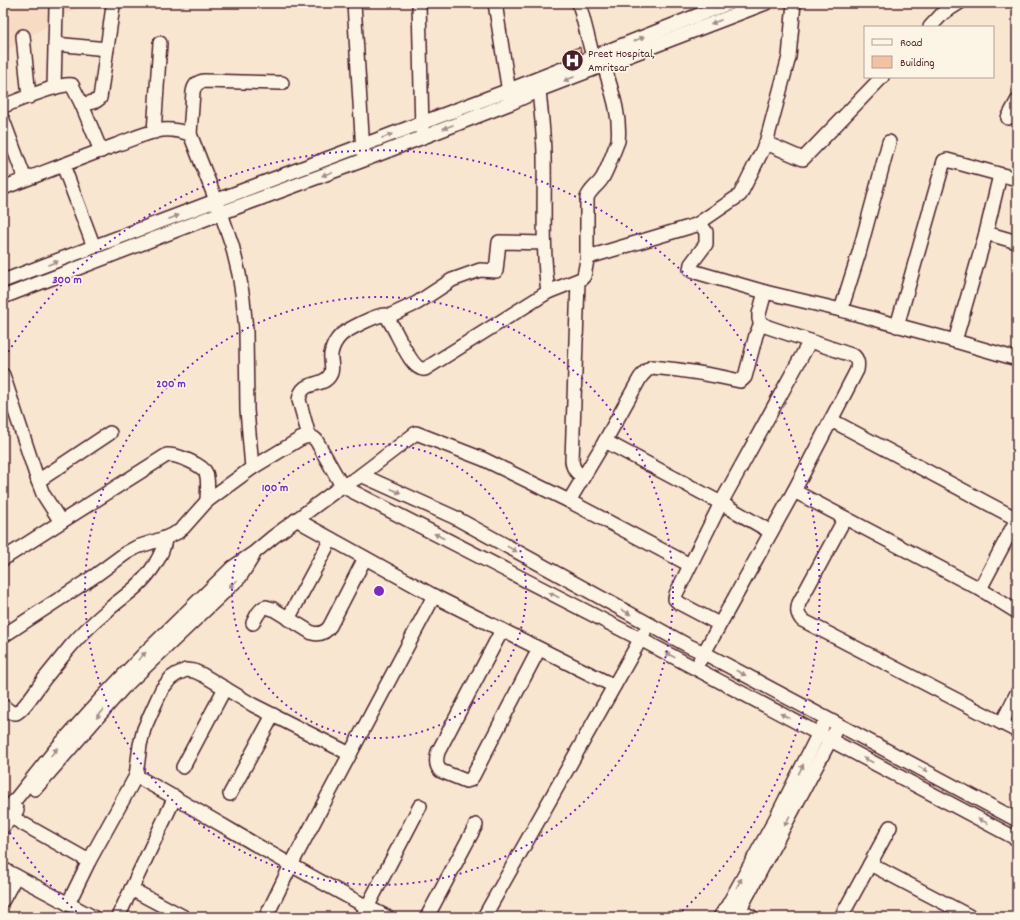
<svg xmlns="http://www.w3.org/2000/svg" width="1020" height="920" viewBox="0 0 1020 920" font-family="Dekko,sans-serif">
<style>
.built{fill:#f7dbc3}
.building{fill:#f2c2a2;stroke:#4a1f2b}
.lines{fill:none;stroke-linecap:round;stroke-linejoin:round}
.minor-casing{stroke:#4a1f2b;stroke-width:16}
.minor{stroke:#fcf5e5;stroke-width:13}
.oneway{fill:#a38a88}
.ring{fill:none;stroke:#7b2cbf;stroke-width:2;stroke-dasharray:2 4}
.labels{text-anchor:middle;stroke-width:3.5;stroke-linejoin:round;paint-order:stroke}
.poi-label{font-size:12px;fill:#4a1f2b;stroke:#fcf5e5;text-anchor:start}
.centre{fill:#7b2cbf;stroke:#fcf5e5;stroke-width:2}
.ring-label{font-size:12px;text-anchor:middle;font-weight:bold;fill:#7b2cbf;stroke:#fcf5e5;stroke-width:3.5;stroke-linejoin:round;paint-order:stroke}
</style>
<rect width="100%" height="100%" fill="#f9e6d1"/>
<filter id="ink" filterUnits="userSpaceOnUse"><feTurbulence type="fractalNoise" baseFrequency=".025" numOctaves="2"/><feDisplacementMap in="SourceGraphic" scale="8" xChannelSelector="R" yChannelSelector="G"/><feConvolveMatrix kernelMatrix="1 2 1 2 8 2 1 2 1" color-interpolation-filters="sRGB"/></filter>
<g filter="url(#ink)">
<polygon class="built" points="3,3 84,3 3,53"/>
<polygon class="building" points="580,47 581,53 567,58 565,51"/>
<g class="lines">
<defs>
<g id="minor">
<polyline points="354,3 363,152"/>
<polyline points="419,3 422,131"/>
<polyline points="495,3 510,99"/>
<polyline points="579,3 593,57"/>
<polyline points="930,27 943,13 959,3"/>
<polyline points="23,36 29,97"/>
<polyline points="55,44 107,49"/>
<polyline points="54,88 56,8"/>
<polyline points="82,105 96,101 100,98 113,6"/>
<path d="M3,106C18,101 58,83 72,85L82,105L101,151"/>
<polyline points="1008,118 1017,101"/>
<polyline points="3,120 25,179"/>
<polyline points="154,132 160,43"/>
<path d="M190,134L193,92C194,86 197,82 204,81L282,83"/>
<polyline points="766,143 803,159 882,77"/>
<polyline points="63,165 94,247"/>
<path d="M3,188C40,174 78,159 116,145C130,140 147,132 162,130C171,129 181,131 190,134L221,213L232,245L239,274L243,299L246,330L247,410L252,468L207,501L183,528L178,532L165,538L137,547L126,553L96,575L3,636"/>
<polyline points="696,225 740,195 766,143 789,57 794,3"/>
<polyline points="986,233 1000,175"/>
<polyline points="1017,242 986,233 955,341 1017,359"/>
<path d="M587,260V198C590,189 599,185 603,177C609,166 613,153 618,141C621,115 611,89 604,65"/>
<polyline points="3,281 509,90 729,3"/>
<path d="M578,281L572,461C573,469 576,472 583,477"/>
<polyline points="548,292 581,279 584,276 587,260 592,256 696,225 701,225 706,232 706,244 691,264 690,269 692,271 765,292"/>
<polyline points="3,297 221,213 364,160 511,103 539,90 766,3"/>
<polyline points="841,310 859,253 889,142"/>
<polyline points="387,317 417,303 452,280 480,270 496,271 499,242 544,243"/>
<polyline points="897,326 944,161 947,160 1017,179"/>
<polyline points="810,341 768,327 761,323 759,319 759,314 765,292 841,310 955,341"/>
<polyline points="3,375 38,481 43,494 61,522 3,559"/>
<path d="M309,436L299,400C302,378 322,389 330,375C334,369 330,361 331,354C332,348 336,340 341,335C347,330 377,314 385,315C395,324 410,372 425,369L548,292C542,247 545,202 544,157C544,135 541,112 539,90"/>
<path d="M605,441L640,378C644,373 646,370 652,367C683,370 710,374 740,381L742,380L745,377L756,335L761,323"/>
<path d="M252,468L300,439C307,436 311,435 316,440L342,486L640,639L1017,839"/>
<polyline points="361,475 454,517 687,645 704,653 1017,820"/>
<polyline points="38,481 110,433"/>
<polyline points="794,491 980,589 1017,612"/>
<polyline points="569,501 605,441 721,503 771,532"/>
<path d="M845,518L799,603C797,610 797,614 802,620L1017,731"/>
<polyline points="297,519 306,525 434,596 614,686"/>
<path d="M61,522L167,455C176,454 203,465 206,473C209,480 207,494 207,501"/>
<polyline points="980,589 1017,519"/>
<polyline points="288,619 331,539"/>
<path d="M253,623C256,617 259,609 266,607L273,609L312,633C320,635 326,632 330,626L365,558"/>
<path d="M719,624L679,603L675,599L676,594L721,503L810,341L854,356C858,360 858,364 857,370L831,420"/>
<path d="M502,630L438,752C436,759 435,766 441,771L466,781L470,780L473,776L539,649"/>
<polyline points="700,660 794,491 831,420 1017,519"/>
<path d="M3,706C6,708 11,714 16,713C24,710 39,685 45,678C54,667 62,657 70,647C82,633 94,622 108,610C117,602 127,595 136,587C149,575 164,555 165,538"/>
<polyline points="1002,723 1017,693"/>
<polyline points="183,767 225,688"/>
<path d="M136,776C220,822 301,874 387,917"/>
<polyline points="35,789 123,688 240,577 253,556"/>
<polyline points="230,794 273,715"/>
<polyline points="3,815 56,749 99,701 143,655 233,567 255,552 273,537 342,486 357,478 416,433 483,459 569,501 690,565"/>
<polyline points="11,817 89,861"/>
<polyline points="3,827 17,810"/>
<polyline points="890,827 870,864 971,917"/>
<polyline points="3,869 93,917"/>
<polyline points="131,889 184,917"/>
<polyline points="3,900 16,876"/>
<polyline points="68,904 89,861 136,776 140,745 144,729 151,713 162,689 171,678 177,674 186,670 194,671 203,675 253,705 350,754"/>
<polyline points="732,907 752,917"/>
<polyline points="118,917 175,797"/>
<polyline points="266,917 291,865 434,596"/>
<polyline points="362,917 420,806"/>
<polyline points="427,917 476,825"/>
<polyline points="484,917 644,633"/>
<polyline points="720,917 728,905 776,818 822,727"/>
<polyline points="735,917 739,911 834,733"/>
<polyline points="841,917 870,864"/>
</g>
</defs>
<use href="#minor" class="minor-casing"/>
<use href="#minor" class="minor"/>
</g>
<defs><path id="oneway-solid" d="M-6-.8H1V-3.2L6.5 0L1 3.2V.8H-6Z"/></defs>
<g class="oneway">
<use href="#oneway-solid" transform="translate(716 22) rotate(159)"/>
<use href="#oneway-solid" transform="translate(639 39) rotate(-22)"/>
<use href="#oneway-solid" transform="translate(569 79) rotate(159)"/>
<use href="#oneway-solid" transform="translate(448 127) rotate(159)"/>
<use href="#oneway-solid" transform="translate(387 136) rotate(-21)"/>
<use href="#oneway-solid" transform="translate(327 174) rotate(160)"/>
<use href="#oneway-solid" transform="translate(174 217) rotate(-21)"/>
<use href="#oneway-solid" transform="translate(53 263) rotate(-21)"/>
<use href="#oneway-solid" transform="translate(396 491) rotate(25)"/>
<use href="#oneway-solid" transform="translate(439 536) rotate(-153)"/>
<use href="#oneway-solid" transform="translate(512 549) rotate(29)"/>
<use href="#oneway-solid" transform="translate(233 584) rotate(136)"/>
<use href="#oneway-solid" transform="translate(554 595) rotate(-153)"/>
<use href="#oneway-solid" transform="translate(626 612) rotate(29)"/>
<use href="#oneway-solid" transform="translate(670 655) rotate(-152)"/>
<use href="#oneway-solid" transform="translate(142 656) rotate(-45)"/>
<use href="#oneway-solid" transform="translate(741 673) rotate(28)"/>
<use href="#oneway-solid" transform="translate(100 714) rotate(131)"/>
<use href="#oneway-solid" transform="translate(785 716) rotate(-152)"/>
<use href="#oneway-solid" transform="translate(54 752) rotate(-51)"/>
<use href="#oneway-solid" transform="translate(868 760) rotate(-152)"/>
<use href="#oneway-solid" transform="translate(801 769) rotate(-63)"/>
<use href="#oneway-solid" transform="translate(923 769) rotate(28)"/>
<use href="#oneway-solid" transform="translate(787 821) rotate(118)"/>
<use href="#oneway-solid" transform="translate(983 821) rotate(-152)"/>
<use href="#oneway-solid" transform="translate(739 883) rotate(-62)"/>
</g>
</g>
<g class="ring">
<circle cx="379" cy="591" r="147"/>
<circle cx="379" cy="591" r="294"/>
<path d="M81 916A441 441 0 0 1 5 825M5 357A441 441 0 1 1 677 916"/>
</g>
<defs>
<symbol id="hospital-disc" viewBox="-11 -11 22 22"><circle r="9.5" fill="#4a1f2b" stroke="#fcf5e5"/><path d="M-5-5h3v3.5h4V-5h3V5h-3V1.5h-4V5h-3Z" fill="#fff"/></symbol>
</defs>
<g fill-rule="evenodd">
<use href="#hospital-disc" x="560" y="48" width="25" height="25"/>
</g>
<g class="labels">
<g class="poi-label">
<text x="588" y="57">Preet Hospital,<tspan x="588" dy="14">Amritsar</tspan></text>
</g>
</g>
<circle cx="379" cy="591" r="6" class="centre"/>
<g class="ring-label">
<text x="67" y="283">300 m</text>
<text x="171" y="387">200 m</text>
<text x="275" y="491">100 m</text>
</g>
<rect width="1020" height="920" fill="none" stroke="#fcf5e5" stroke-width="16"/>
<rect x="8" y="8" width="1004" height="904" fill="none" stroke="#4a1f2b" stroke-width="1.5" filter="url(#ink)"/>
<rect x="864" y="26" width="130" height="52" fill="#fcf5e5" stroke="#b59f9b"/>
<rect x="872" y="39" width="20" height="6" fill="#fcf5e5" stroke="#b59f9b"/>
<text x="900" y="46" font-size="12" fill="#4a1f2b">Road</text>
<rect x="872" y="56" width="20" height="12" fill="#f2c2a2" stroke="#b59f9b"/>
<text x="900" y="66" font-size="12" fill="#4a1f2b">Building</text>
</svg>
